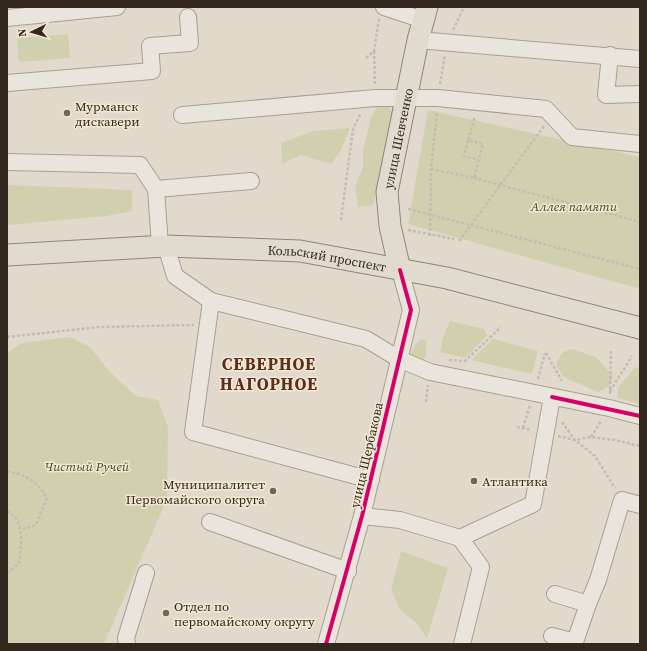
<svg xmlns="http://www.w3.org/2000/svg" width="647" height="651" viewBox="0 0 647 651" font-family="'Source Serif 4',serif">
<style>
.green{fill:#d0d0af}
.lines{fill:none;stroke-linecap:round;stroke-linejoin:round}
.minor-casing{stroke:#a69f95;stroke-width:18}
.major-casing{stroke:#8b857c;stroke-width:23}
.path{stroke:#c2bcb3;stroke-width:2.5;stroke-dasharray:3 2;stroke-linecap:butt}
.minor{stroke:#eae5dc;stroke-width:16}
.major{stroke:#e1dbcf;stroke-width:21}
.cycleway-casing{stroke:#f2e8d2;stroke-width:6}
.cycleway{stroke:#d6006c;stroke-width:4}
.poi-dot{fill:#70665b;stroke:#f2e8d2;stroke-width:1.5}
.labels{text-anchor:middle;stroke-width:3;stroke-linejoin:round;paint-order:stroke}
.poi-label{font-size:13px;fill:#33281e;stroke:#f2e8d2;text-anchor:start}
.street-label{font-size:13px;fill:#33281e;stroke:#f2e8d2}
.park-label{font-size:13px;font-style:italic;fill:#454e26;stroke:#f2e8d2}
.district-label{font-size:17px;font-weight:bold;letter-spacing:1px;fill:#5c2d21;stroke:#f2e8d2}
</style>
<rect width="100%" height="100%" fill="#e1dacc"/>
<g class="green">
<polygon points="68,34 70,58 19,62 17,38"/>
<polygon points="387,104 395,117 373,205 358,207 355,186 363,168 363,150 371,118 377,107"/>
<polygon points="428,110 640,157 640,289 408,224"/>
<polygon points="350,128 341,150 331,164 301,155 282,164 281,143 313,131"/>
<polygon points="7,185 132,190 132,211 107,216 7,225"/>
<polygon points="450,321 484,329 487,336 465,358 440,352 443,337"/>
<polygon points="70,337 90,347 110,372 136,396 158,400 168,427 167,499 104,644 7,644 7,353 22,343"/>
<polygon points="421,339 426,341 426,356 420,365 408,359 416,344"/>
<polygon points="493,339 538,351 532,374 471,360"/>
<path d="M574,349L597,358L613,376L609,386L598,392L564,377L556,365C559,355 563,350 574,349Z"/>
<polygon points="636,367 640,368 640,404 617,398 618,387"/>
<polygon points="401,551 448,568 427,639 418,624 400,610 391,590"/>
</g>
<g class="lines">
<defs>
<g id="minor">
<polyline points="384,7 423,20"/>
<polyline points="7,18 117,7"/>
<polyline points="418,40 640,59"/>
<polyline points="610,55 606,95 640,94"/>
<polyline points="7,83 152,71 150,46 190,43 188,17"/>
<polyline points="182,115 375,98 438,98 546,109 572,137 640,144"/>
<polyline points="7,162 140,165 156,189 160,246"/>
<polyline points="156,189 251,181"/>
<polyline points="166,246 175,276 211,301 366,339 399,359 430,372 609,408 640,416"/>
<polyline points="211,301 193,432 371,480"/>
<polyline points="362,516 400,520 460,538 533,504 552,397"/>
<polyline points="210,522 348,571"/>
<polyline points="460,538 481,567 462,644"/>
<polyline points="555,594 588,604 598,580 622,500 640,505"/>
<polyline points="552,636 575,642 588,604"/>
<polyline points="127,644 126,638 146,573"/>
<polyline points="326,644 362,516 411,310 400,270"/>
</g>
<g id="major">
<path id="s1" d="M7,255L166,246L300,251L447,278L640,328"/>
<path id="s2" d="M400,270L390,226L387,192L418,40L427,7"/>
</g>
</defs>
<use href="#minor" class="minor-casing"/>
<use href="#major" class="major-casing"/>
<g class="path">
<polyline points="453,30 464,7"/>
<polyline points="374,51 375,84"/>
<polyline points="366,58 374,51 379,19"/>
<polyline points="440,84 445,55"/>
<polyline points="468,140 475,116"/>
<polyline points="431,169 474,178 483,144 468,140 464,156 479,160"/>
<polyline points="474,178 640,222"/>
<polyline points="408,209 640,269"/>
<polyline points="341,220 353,129 361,113"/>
<polyline points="408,230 454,239"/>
<polyline points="430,236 431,169 437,112"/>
<polyline points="459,241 544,126"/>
<polyline points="7,337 99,327 194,325"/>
<polyline points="546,353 562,381"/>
<polyline points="449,360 465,361 501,327"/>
<polyline points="538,379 545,353"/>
<polyline points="610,391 632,356"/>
<polyline points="610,394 611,350"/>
<polyline points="426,402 428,385"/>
<polyline points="562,422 575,440 595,456 615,488"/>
<polyline points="517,427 532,430"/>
<polyline points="523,428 530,405"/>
<polyline points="558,436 575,440 591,437 615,440 640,446"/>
<polyline points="591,437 601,421"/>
<path d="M7,471C26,475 37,481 47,498L36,525L21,530"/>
<path d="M7,511C26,521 21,545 19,563L7,573"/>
</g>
<use href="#minor" class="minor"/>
<use href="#major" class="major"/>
<defs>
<g id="cycleway">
<polyline points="552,397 640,416"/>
<polyline points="326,644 362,516 411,310 400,270"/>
</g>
</defs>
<use href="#cycleway" class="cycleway-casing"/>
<use href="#cycleway" class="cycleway"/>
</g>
<g class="poi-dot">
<circle cx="67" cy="113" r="4"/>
<circle cx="474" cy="481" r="4"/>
<circle cx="273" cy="491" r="4"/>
<circle cx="166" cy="613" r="4"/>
</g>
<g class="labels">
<g class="poi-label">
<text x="75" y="111">Мурманск<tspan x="75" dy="15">дискавери</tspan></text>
<text x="482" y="486">Атлантика</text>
<text x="265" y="489" text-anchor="end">Муниципалитет<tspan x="265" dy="15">Первомайского округа</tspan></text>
<text x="174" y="611">Отдел по<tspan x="174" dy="15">первомайскому округу</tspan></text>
</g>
<g class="street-label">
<text dy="5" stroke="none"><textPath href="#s2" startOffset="134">улица Шевченко</textPath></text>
<text dy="5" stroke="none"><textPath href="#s1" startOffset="321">Кольский проспект</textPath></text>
<text transform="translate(366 455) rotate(-77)" y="5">улица Щербакова</text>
</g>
<g class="park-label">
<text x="574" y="211">Аллея памяти</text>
<text x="87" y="471">Чистый Ручей</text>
</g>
<g class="district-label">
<text x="269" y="370">СЕВЕРНОЕ<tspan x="269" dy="20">НАГОРНОЕ</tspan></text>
</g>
</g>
<rect width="647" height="651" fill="none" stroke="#33281e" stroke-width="16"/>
<g transform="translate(32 32) rotate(265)" stroke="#f2e8d2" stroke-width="3" paint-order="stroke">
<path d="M0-3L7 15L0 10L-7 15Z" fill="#33281e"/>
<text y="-6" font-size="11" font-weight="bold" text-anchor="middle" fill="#33281e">N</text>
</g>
</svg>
